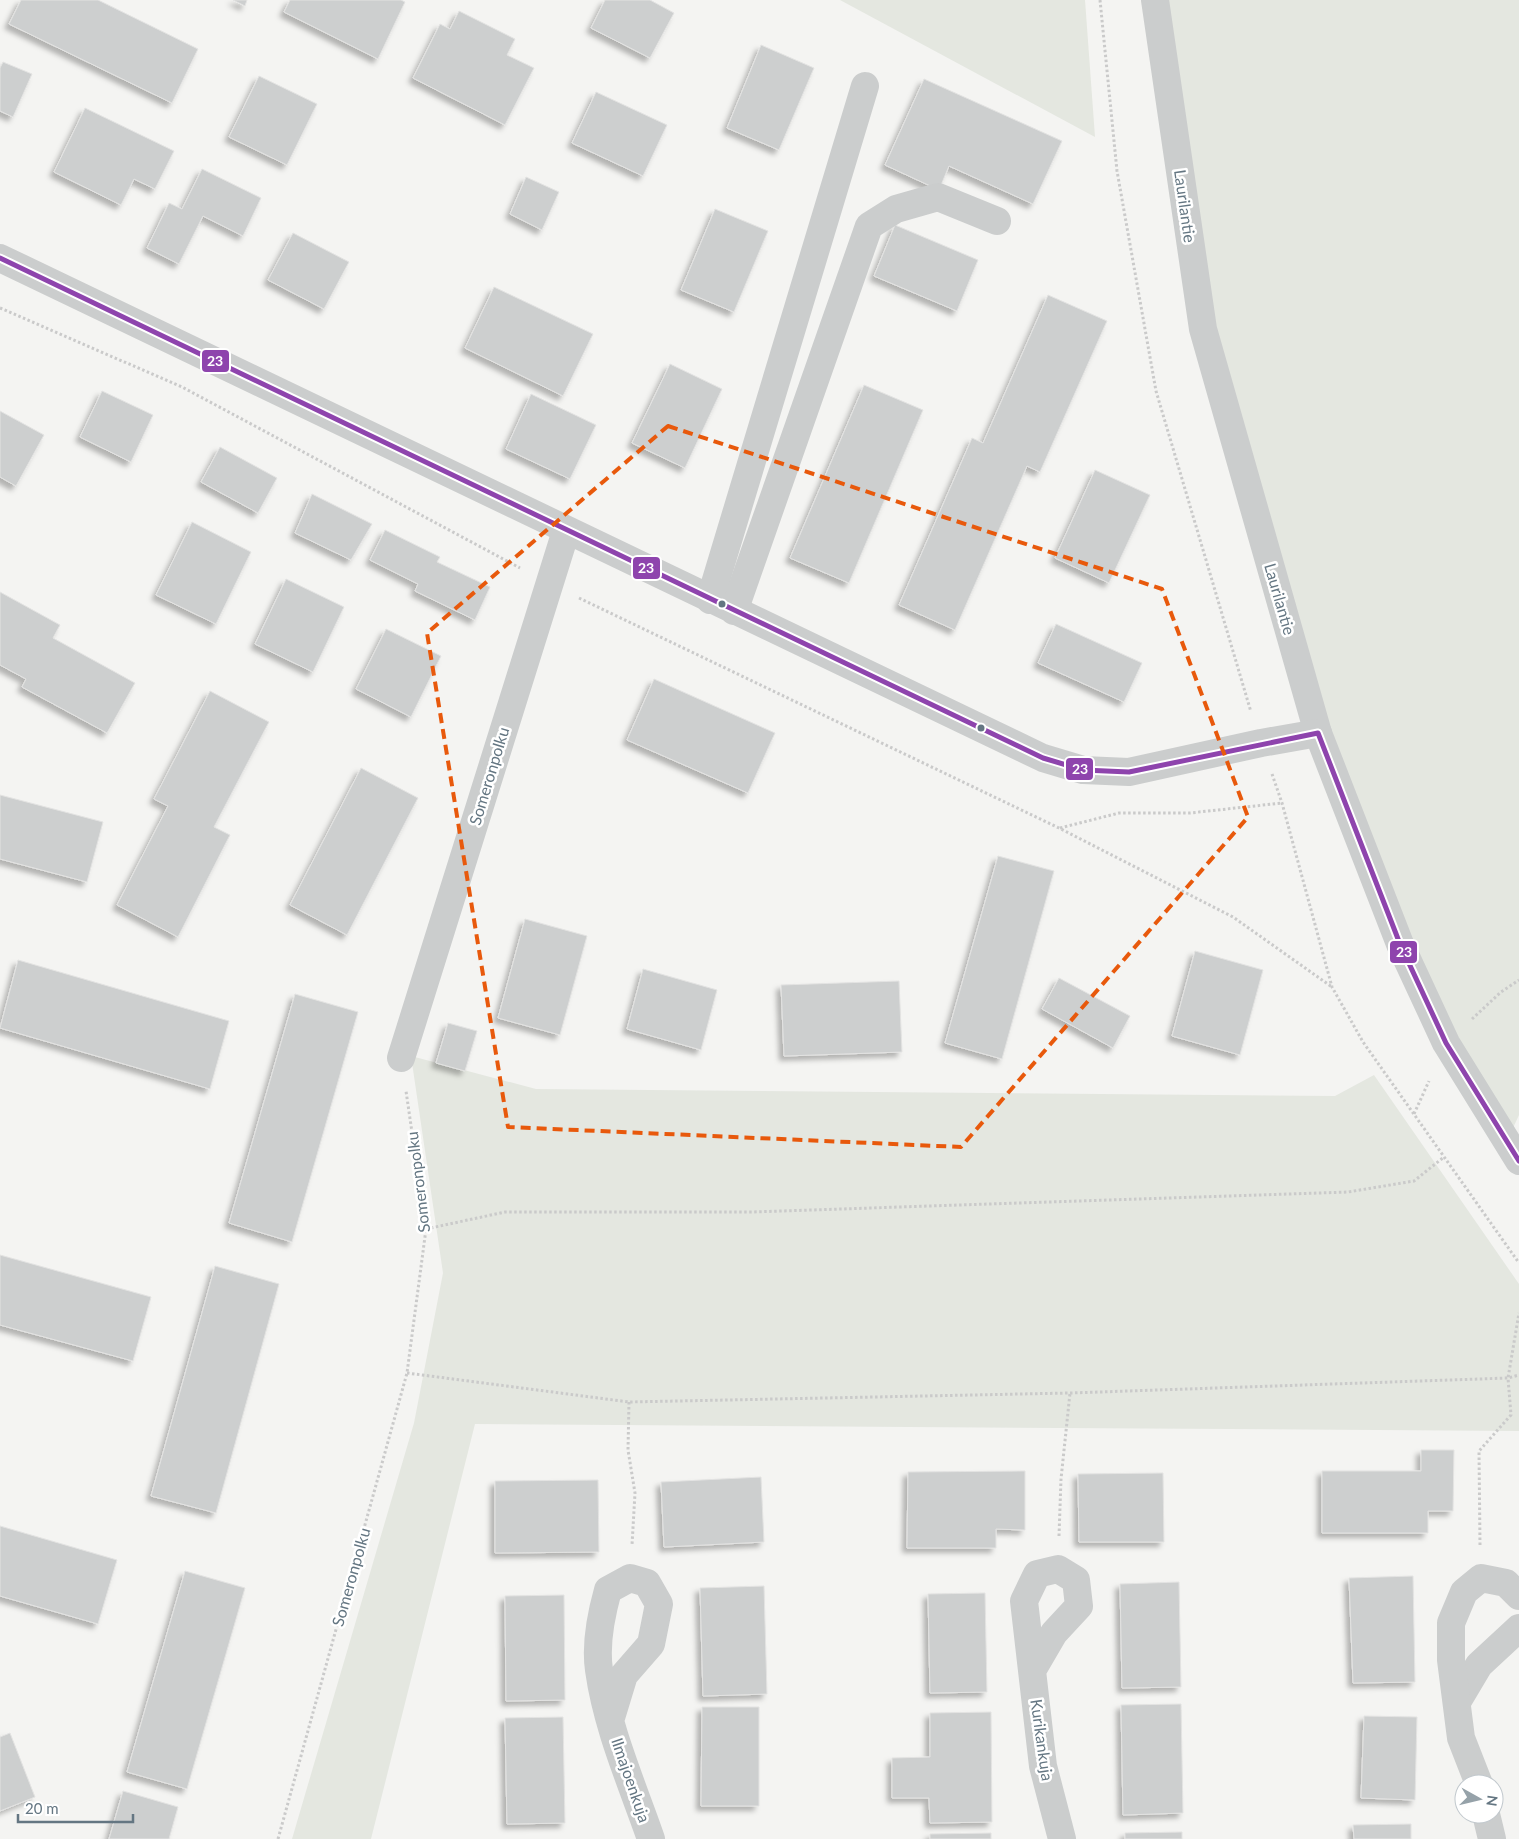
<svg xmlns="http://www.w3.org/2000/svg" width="1519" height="1839" viewBox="0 0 1519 1839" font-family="Lato,sans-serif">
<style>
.green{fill:#e4e7e0}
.building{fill:#cdcfcf;stroke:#e3e3e2;filter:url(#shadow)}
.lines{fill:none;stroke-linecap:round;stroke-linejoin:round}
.path{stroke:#cacaca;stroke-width:3;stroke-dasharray:2.5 2.5;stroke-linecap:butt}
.minor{stroke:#cbcdcd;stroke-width:28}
.bus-1-casing{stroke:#fff;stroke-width:9}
.bus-1{stroke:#8e44ad;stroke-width:5}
.marked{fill:none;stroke:#e8590c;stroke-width:4;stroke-dasharray:10 6;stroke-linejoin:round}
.bus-dot{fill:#647682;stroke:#fff;stroke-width:2}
.labels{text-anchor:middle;stroke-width:5;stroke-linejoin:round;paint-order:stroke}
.street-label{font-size:16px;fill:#647682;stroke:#fff}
.line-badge{stroke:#fff;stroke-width:2}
.badge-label{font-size:14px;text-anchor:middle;font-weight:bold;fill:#fff}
</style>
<defs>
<filter id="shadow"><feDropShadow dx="-4.5" dy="4.5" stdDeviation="2.5" flood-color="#0004"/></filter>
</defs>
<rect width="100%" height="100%" fill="#f4f4f2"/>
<g class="green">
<polygon points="840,0 1085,0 1095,137"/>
<polygon points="1155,0 1519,0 1519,1115 1506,1143 1318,733 1203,329"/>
<polygon points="411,1056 536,1089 1335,1096 1374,1075 1519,1284 1519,1431 475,1424 371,1839 292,1839 414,1423 443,1273"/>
</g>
<g class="building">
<polygon points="21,0 98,0 198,49 172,103 9,24"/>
<polygon points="233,0 247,0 245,6"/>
<polygon points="290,0 401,0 405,2 378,59 284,12"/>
<polygon points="605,0 650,0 674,13 650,58 591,28"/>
<polygon points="459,11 515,39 507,55 534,68 505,125 413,78 440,24 450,29"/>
<polygon points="761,45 814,68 779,150 727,128"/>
<polygon points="3,62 32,74 13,117 0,111 0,68"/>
<polygon points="259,76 317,104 287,165 229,137"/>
<polygon points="924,79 1062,141 1033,204 949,166 939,190 885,165"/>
<polygon points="596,92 667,125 643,176 572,143"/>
<polygon points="85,108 174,151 155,189 134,179 121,205 54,172"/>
<polygon points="202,169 261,198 243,236 203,216 179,264 147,248 169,203 182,209"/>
<polygon points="526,177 559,192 542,230 510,214"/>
<polygon points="715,209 768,231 734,312 681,290"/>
<polygon points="895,225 978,260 957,311 874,276"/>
<polygon points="293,233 349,262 324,309 268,280"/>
<polygon points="494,287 593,334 563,396 465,348"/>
<polygon points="1048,295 1107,321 1040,472 1027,466 955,630 899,605 972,438 983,443"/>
<polygon points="670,364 722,389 685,468 632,443"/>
<polygon points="864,385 923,410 849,583 790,558"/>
<polygon points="102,391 153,415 131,462 80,437"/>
<polygon points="531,394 596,425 570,479 506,449"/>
<polygon points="0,411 44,435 16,486 0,477"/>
<polygon points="220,447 277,478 258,513 201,482"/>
<polygon points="1095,470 1150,495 1109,583 1055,558"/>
<polygon points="312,494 372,524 351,560 295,533"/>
<polygon points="192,522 251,552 216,624 156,595"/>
<polygon points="385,530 440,557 437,562 490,587 475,620 415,591 418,584 370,560"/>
<polygon points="286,579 344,607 313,672 255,644"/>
<polygon points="0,592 60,625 53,638 135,683 107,733 22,687 26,679 0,665"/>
<polygon points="1056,624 1142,663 1124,702 1038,663"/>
<polygon points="386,629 441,656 411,717 356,689"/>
<polygon points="654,679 775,733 748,793 627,740"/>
<polygon points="210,691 269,722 214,827 230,835 178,937 117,905 168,806 154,799"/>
<polygon points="361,768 418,798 347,935 290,905"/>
<polygon points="0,795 103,822 87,882 0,859"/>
<polygon points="998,856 1054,871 1002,1059 945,1043"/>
<polygon points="525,919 587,936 560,1035 498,1018"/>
<polygon points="1195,951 1263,970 1240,1055 1172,1036"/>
<polygon points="18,960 229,1021 210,1089 0,1028"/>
<polygon points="643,969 717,990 701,1050 627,1029"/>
<polygon points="1059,978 1130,1016 1113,1048 1042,1009"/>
<polygon points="899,981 902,1052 784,1056 781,985"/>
<polygon points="295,994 358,1012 292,1242 229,1223"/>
<polygon points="448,1023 477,1031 465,1071 436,1063"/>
<polygon points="0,1255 151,1297 133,1361 0,1325"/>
<polygon points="215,1266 279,1284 216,1513 151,1496"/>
<polygon points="1421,1450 1454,1450 1453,1511 1428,1511 1428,1533 1322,1533 1322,1471 1421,1471"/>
<polygon points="1025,1471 1025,1530 996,1529 996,1548 907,1548 908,1472"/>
<polygon points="1163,1473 1164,1542 1079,1542 1078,1474"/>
<polygon points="761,1477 764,1542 664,1547 661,1482"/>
<polygon points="598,1480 599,1552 495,1553 495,1481"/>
<polygon points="0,1526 117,1560 98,1624 0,1596"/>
<polygon points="185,1571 245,1588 187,1789 127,1772"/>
<polygon points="1413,1576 1415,1682 1353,1683 1349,1578"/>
<polygon points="1179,1582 1181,1687 1122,1688 1120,1584"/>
<polygon points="764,1586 767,1694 703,1696 700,1588"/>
<polygon points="985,1593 987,1692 930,1693 928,1594"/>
<polygon points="564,1595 565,1700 506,1701 505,1596"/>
<polygon points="1181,1704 1183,1813 1123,1815 1121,1705"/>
<polygon points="702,1707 759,1707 759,1806 701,1806"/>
<polygon points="991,1712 992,1822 930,1823 929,1798 892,1798 892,1758 930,1757 930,1713"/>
<polygon points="1364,1716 1417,1717 1415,1800 1361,1798"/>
<polygon points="563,1717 565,1823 507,1824 505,1718"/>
<polygon points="10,1733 35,1797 0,1811 0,1737"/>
<polygon points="123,1791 178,1807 169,1839 109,1839"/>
<polygon points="1411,1824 1411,1839 1354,1839 1353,1825"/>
<polygon points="1182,1832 1182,1839 1125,1839 1125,1833"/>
<polygon points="991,1833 991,1839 930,1839 930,1834"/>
</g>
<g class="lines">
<g class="path">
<polyline points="1100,0 1117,171 1156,391 1251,712"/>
<polyline points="0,308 182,387 520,568"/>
<polyline points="579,598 1059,828 1233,917 1332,987"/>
<polyline points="1272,774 1282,803 1332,987 1363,1042 1519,1263"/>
<polyline points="1060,828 1119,813 1190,813 1282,803"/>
<polyline points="1472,1019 1501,992 1519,980"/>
<polyline points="1414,1114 1429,1081"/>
<polyline points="426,1229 505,1212 751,1212 1348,1192 1414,1181 1444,1157"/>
<polyline points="407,1373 629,1402 1070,1393 1508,1378 1519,1375"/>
<polyline points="629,1402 628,1450 635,1493 632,1545"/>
<polyline points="1059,1536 1061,1479 1070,1393"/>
<polyline points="1480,1545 1479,1451 1511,1415 1508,1378 1519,1313"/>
<polyline points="278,1839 407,1373 426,1229 406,1091"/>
</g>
<g class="minor">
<polyline points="1155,0 1203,329 1318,733 1400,944 1446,1043 1519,1161"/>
<polyline points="0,258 1043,758 1083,770 1129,772 1261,743 1318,733"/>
<polyline points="710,600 865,86"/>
<polyline points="734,611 869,226 896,209 938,197 997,221"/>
<polyline points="401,1058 566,531"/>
<polyline points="1033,1669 1054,1633 1079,1606 1076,1580 1058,1569 1037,1574 1024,1601 1043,1766 1062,1839"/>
<polyline points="1457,1702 1479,1665 1519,1628"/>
<path d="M610,1721L624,1675L651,1644L659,1604L647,1583L630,1578L608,1590C601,1615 595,1643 599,1670C607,1728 632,1784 651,1839"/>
<polyline points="1479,1784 1461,1738 1451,1660 1451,1623 1464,1592 1481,1578 1506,1583 1519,1596"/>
<polyline points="1486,1814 1492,1839"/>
</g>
<defs>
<polyline id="bus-1" points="0,258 1043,758 1083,770 1129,772 1318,733 1400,944 1446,1043 1519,1161"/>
</defs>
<use href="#bus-1" class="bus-1-casing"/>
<use href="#bus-1" class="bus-1"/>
</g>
<path class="marked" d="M668,426L1162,589L1248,817L961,1147L508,1127L427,633Z"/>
<g class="bus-dot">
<circle cx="722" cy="604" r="4.5"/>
<circle cx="981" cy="728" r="4.5"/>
</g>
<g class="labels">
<g class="street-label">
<text transform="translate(1185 206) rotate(82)" y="6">Laurilantie</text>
<text transform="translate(1280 599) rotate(74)" y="6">Laurilantie</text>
<text transform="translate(489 776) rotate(-73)" y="6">Someronpolku</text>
<text transform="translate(418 1182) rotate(-97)" y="6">Someronpolku</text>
<text transform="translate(351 1577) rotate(-74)" y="6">Someronpolku</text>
<text transform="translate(1042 1740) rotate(82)" y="6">Kurikankuja</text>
<text transform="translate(631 1780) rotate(71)" y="6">Ilmajoenkuja</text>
</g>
</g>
<g class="line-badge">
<rect x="201" y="349" width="29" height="24" rx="5" fill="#8e44ad"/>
<rect x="632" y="556" width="29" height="24" rx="5" fill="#8e44ad"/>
<rect x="1065" y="757" width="29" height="24" rx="5" fill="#8e44ad"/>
<rect x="1389" y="940" width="29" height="24" rx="5" fill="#8e44ad"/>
</g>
<g class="badge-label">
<text x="215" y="366">23</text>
<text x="646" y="573">23</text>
<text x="1080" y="774">23</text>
<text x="1404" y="957">23</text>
</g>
<g transform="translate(1479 1799) rotate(98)"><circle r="24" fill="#ffffff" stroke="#c1c8cd"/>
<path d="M0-4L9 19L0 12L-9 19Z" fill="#96a2a9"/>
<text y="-8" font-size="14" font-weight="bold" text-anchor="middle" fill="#647682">N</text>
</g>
<path d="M18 1814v8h115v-8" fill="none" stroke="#647682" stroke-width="2.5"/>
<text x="25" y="1814" font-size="15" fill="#647682" stroke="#ffffff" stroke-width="4" paint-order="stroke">20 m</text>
</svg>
